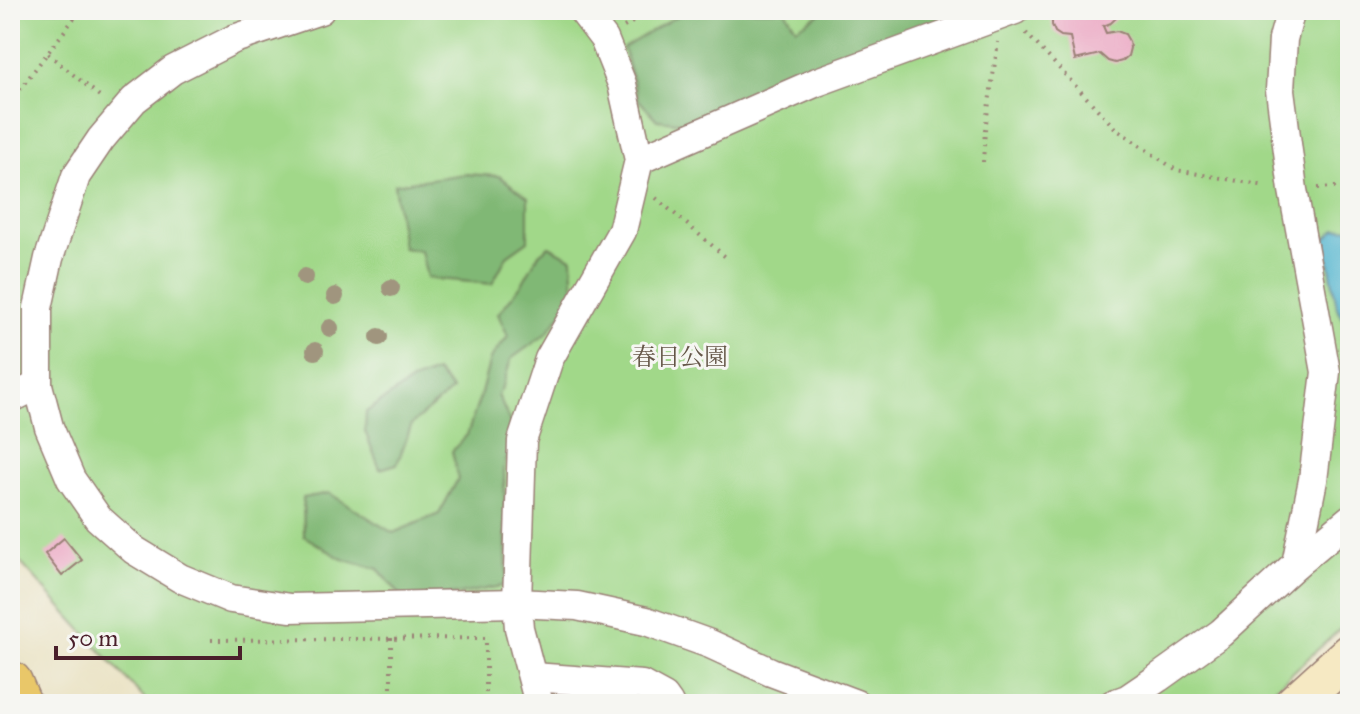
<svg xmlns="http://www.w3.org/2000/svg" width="1360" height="714" viewBox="0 0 1360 714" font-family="'IM FELL Great Primer','Noto Serif JP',serif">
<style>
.green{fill:#a1d889;stroke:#767c5a;stroke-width:2}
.forest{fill:#80b875;stroke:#656c50;stroke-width:2}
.water{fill:#4fb3ce;stroke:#4c697c;stroke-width:2}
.building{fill:#eca9c4}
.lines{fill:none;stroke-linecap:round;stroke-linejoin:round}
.street-casing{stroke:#9a8076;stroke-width:31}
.secondary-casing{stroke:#9a8076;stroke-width:43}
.primary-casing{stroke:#9a8076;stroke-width:47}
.path{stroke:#9a8076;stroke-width:4;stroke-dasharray:2 6;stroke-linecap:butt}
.street{stroke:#fff;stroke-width:28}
.secondary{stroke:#f6e9c3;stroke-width:40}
.primary{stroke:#e9c769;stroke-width:44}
.tree{fill:#a0957e}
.labels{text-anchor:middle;stroke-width:6;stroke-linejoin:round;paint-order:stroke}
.park-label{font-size:24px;fill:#645647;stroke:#f6f6f2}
</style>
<rect width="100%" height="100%" fill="#f6f6f2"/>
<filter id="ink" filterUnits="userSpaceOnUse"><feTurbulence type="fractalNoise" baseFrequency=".0125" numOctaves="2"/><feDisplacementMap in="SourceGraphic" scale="16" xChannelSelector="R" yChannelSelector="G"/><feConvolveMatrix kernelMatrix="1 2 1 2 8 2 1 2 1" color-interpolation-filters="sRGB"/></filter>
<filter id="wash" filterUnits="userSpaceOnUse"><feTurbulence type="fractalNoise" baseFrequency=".006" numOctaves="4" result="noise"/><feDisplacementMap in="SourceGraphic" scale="32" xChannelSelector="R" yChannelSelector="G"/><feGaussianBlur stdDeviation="1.8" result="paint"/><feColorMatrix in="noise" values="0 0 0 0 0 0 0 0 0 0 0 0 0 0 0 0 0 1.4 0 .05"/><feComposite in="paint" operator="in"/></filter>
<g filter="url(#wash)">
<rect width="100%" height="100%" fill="#eae2c2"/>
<polygon class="green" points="10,10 1350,10 1350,620 1258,704 149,704 10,551"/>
<g class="forest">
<polygon points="687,10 785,10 796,28 826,10 979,10 726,114 686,123 657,120 638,99 623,48"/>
<polygon points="465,174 499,176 528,197 528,241 507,256 492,284 427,278 421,251 403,248 394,184"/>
<polygon points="549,246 572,258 574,297 546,334 511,359 503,386 498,395 514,431 504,468 507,585 460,594 403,598 378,569 342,559 304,536 303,498 329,493 393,533 439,514 458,479 452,451 467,435 480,397 490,359 508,336 498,314 522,284 539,254"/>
<polygon points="436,372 452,390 412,424 397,464 380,469 365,431 366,412 412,381"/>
</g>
<polygon class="water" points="1350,228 1350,332 1337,308 1325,239 1336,229"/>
<g id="blocks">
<g class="building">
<polygon points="1057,10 1079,10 1083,18 1089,17 1087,10 1119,10 1116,18 1111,23 1103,26 1106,33 1117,31 1125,34 1129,41 1130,48 1128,56 1122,61 1115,63 1108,61 1100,54 1075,60 1070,37 1061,36 1055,32 1052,25 1052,19"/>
<polygon points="64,538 82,560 62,576 45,554"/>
</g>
</g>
</g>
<g filter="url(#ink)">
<use href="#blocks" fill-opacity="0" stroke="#9a8076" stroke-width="2"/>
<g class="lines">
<defs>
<g id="street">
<polyline points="320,10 234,39 173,70 134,100 101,139 76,176 49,258 38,308 38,385 49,427 71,479 98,518 134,550 180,578 231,599 290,608 517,603 577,606 646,621 710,644 771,672 856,704"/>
<polyline points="1291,10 1283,39 1280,90 1293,190 1326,372 1313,480 1296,564"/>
<polyline points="639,160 817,82 1015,10"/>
<polyline points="10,399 38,385"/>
<polyline points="533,677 642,685 664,697 669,704"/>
<polyline points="539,704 519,628 517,603 522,441 549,359 622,231 639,160 622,84 604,39 582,10"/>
<polyline points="1113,704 1127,699 1158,678 1221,633 1296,564 1350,519"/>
</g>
<polyline id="secondary" points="1295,704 1350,654"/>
<polyline id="primary" points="10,683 19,704"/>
</defs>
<use href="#street" class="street-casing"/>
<use href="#secondary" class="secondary-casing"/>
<use href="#primary" class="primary-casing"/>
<g class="path">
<polyline points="624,27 653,10"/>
<polyline points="1026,33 1116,129 1176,170 1266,186"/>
<polyline points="48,54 102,98"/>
<polyline points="10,102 79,12 83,10"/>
<polyline points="983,162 985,130 998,42"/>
<polyline points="1318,188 1350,186"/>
<polyline points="656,198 728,259"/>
<polyline points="391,638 391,704"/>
<polyline points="211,640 486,638 486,704"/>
</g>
<use href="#street" class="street"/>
<use href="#secondary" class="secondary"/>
<use href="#primary" class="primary"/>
</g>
<g class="tree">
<circle cx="305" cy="277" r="9"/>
<circle cx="391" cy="288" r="9"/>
<circle cx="335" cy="296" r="9"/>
<circle cx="330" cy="328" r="9"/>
<circle cx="379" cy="337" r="9"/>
<circle cx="315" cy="351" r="9"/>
</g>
</g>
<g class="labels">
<g class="park-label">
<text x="680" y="365">春日公園</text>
</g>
</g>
<rect width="1360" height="714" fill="none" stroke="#f6f6f2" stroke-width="40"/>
<path d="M56 646v12h184v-12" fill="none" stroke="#4a1f2b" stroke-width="4"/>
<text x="68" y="646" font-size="24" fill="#4a1f2b" stroke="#f6f6f2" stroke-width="6" paint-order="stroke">50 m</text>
</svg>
